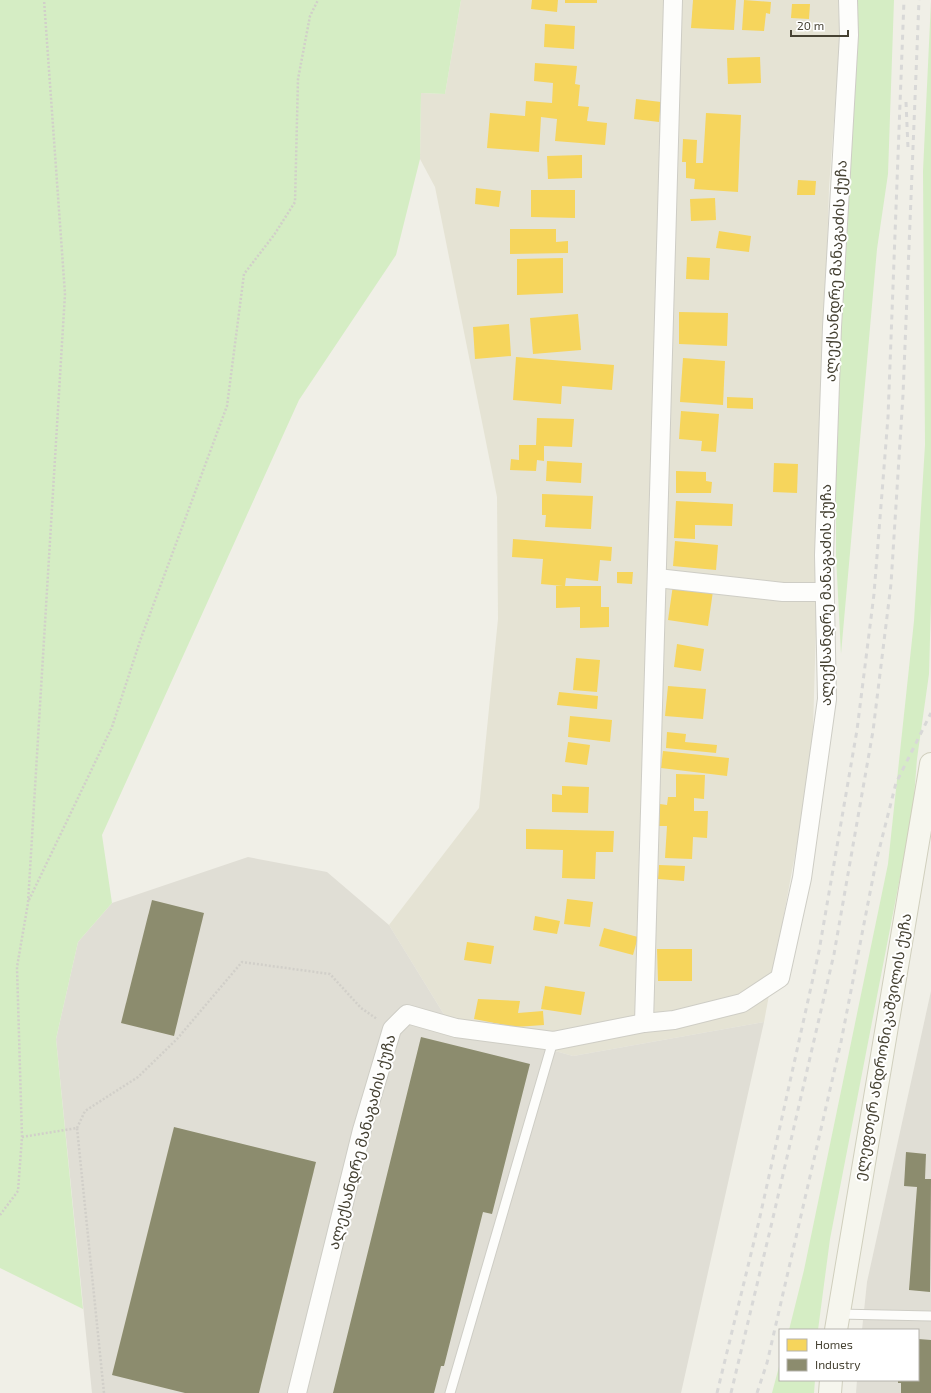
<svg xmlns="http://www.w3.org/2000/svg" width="931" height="1393" viewBox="0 0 931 1393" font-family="'Exo 2','Noto Sans Georgian',sans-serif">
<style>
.residential{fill:#e5e3d4}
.industrial{fill:#e0ded5}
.green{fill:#d5edc4}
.homes{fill:#f6d55c}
.industry{fill:#8c8c6e}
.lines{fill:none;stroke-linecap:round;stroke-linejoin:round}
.lane-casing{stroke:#cecdc5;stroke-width:11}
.street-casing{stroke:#cecdc5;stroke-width:20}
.secondary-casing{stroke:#d0cfbd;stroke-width:24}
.path{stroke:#d1cfc9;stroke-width:2.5;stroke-dasharray:2 2;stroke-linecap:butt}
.lane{stroke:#fdfdfb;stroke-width:9}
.street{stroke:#fdfdfb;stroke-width:18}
.secondary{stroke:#f6f6ee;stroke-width:22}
.rail{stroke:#d8d8d7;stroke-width:3;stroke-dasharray:5 5;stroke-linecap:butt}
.labels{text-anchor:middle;stroke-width:4;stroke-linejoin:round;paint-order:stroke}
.street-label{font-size:15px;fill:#464233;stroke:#fff}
</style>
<rect width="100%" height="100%" fill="#f0efe7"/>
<polygon class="residential" points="461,0 838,0 840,39 829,188 812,763 764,1022 573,1056 448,1021 389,925 479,808 498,619 497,497 435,187 420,159 421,93 445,94"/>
<g class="industrial">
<polygon points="248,857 327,872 389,925 448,1021 573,1056 764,1022 681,1393 92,1393 56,1039 78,942 112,903"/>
<polygon points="931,991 931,1393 856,1393 857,1380 918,1380 918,1330 862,1330 867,1282"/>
</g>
<g class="green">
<polygon points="0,0 461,0 445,94 421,93 420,159 396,255 299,400 102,835 112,903 78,942 56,1039 83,1309 0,1268"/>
<polygon points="857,0 894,0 888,174 877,249 841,654 836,556 836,391"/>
<polygon points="931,1 931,602 929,674 917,759 913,810 830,1239 818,1330 789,1330 804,1270 888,864 914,621 925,445 923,171"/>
<polygon points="780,1363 780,1380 815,1380 814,1393 772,1393"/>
</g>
<g class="homes">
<polygon points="532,0 558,0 557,12 531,9"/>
<rect x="565" y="0" width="32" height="3"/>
<polygon points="693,0 736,0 734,30 691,28"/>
<polygon points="744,0 771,2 770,14 766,13 764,31 742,30"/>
<polygon points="792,4 810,4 809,19 791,18"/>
<polygon points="545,24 575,26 574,49 544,47"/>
<polygon points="760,57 761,83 728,84 727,58"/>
<polygon points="535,63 577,66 575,84 580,85 578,106 589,107 587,121 607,123 605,145 555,141 557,119 541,117 539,152 487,148 490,113 525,116 526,101 552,103 553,83 534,81"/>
<polygon points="636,99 661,102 659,122 634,119"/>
<polygon points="706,113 741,115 738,192 694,189 695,179 686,178 686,162 682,162 683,139 697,140 696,163 703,163"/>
<polygon points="582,155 582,178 548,179 547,156"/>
<polygon points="798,180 816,181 815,195 797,195"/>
<polygon points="476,188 501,191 499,207 475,204"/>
<polygon points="531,190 575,190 575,218 531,217"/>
<polygon points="715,198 716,220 691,221 690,199"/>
<polygon points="510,229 556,229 556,242 568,241 568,253 510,254"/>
<polygon points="719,231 751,236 749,252 716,248"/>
<polygon points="687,257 710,258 709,280 686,279"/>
<polygon points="563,258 563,293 517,295 517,259"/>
<polygon points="679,312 728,313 727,346 679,344"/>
<polygon points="578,314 581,350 533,354 530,318"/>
<polygon points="509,324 511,356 475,359 473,327"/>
<polygon points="516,357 614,365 612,390 562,386 561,404 513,400"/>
<polygon points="683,358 725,361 723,405 680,402"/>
<polygon points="727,397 753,398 753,409 727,408"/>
<polygon points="681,411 719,414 716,452 701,451 702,441 679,439"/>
<polygon points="537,418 574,419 572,447 544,446 544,461 537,460 536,471 510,470 511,459 519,460 519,445 536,445"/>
<polygon points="547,461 582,463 581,483 546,481"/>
<polygon points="774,463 798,464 797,493 773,492"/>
<polygon points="676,471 706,472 706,481 712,482 711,493 676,493"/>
<polygon points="542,494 593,496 591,529 545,527 546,515 542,515"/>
<polygon points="676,501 733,504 732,526 695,525 695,539 674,538"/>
<polygon points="513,539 612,547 611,561 600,560 598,581 566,578 565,586 601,586 601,607 609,607 609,627 580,628 580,607 556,608 556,586 563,586 541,584 543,559 512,557"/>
<polygon points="675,541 718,545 716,570 673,566"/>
<polygon points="617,572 633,572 632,584 617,583"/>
<polygon points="673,585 713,591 708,626 668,620"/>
<polygon points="677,644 704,649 701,671 674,667"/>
<polygon points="576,658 600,660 597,692 573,690"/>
<polygon points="668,686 706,689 703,719 665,716"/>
<polygon points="559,692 598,696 597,709 557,705"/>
<polygon points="570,716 612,720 610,742 568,737"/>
<polygon points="667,732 686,734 685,742 717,745 716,753 666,748"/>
<polygon points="568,742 590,745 587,765 565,762"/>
<polygon points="663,751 729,758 727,776 661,768"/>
<polygon points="676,774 705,775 704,799 694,798 694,811 708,811 707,838 693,837 692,859 665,858 667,826 659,826 660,804 667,805 668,797 676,797"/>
<polygon points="562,786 589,787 588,813 552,812 552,794 562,795"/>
<polygon points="526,829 614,831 613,852 596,852 595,879 562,878 563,850 526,849"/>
<polygon points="659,865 685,866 684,881 658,879"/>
<polygon points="567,899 593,902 590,927 564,924"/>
<polygon points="535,916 560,921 557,934 533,930"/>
<polygon points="604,928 638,937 633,955 599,946"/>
<polygon points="467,942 494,946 491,964 464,960"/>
<polygon points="657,949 692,949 692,981 658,981"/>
<polygon points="545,986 585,992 581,1015 541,1009"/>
<polygon points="478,999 520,1001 518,1013 543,1011 544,1025 515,1027 474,1019"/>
</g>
<g class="industry">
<polygon points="152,900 204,913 174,1036 121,1023"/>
<polygon points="421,1037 530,1064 492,1214 483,1212 444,1366 441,1366 434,1393 333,1393"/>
<polygon points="174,1127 316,1162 259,1393 185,1393 112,1375"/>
<polygon points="906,1152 926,1154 925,1179 931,1179 930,1292 909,1290 917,1187 904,1186"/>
<polygon points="918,1339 931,1340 931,1393 901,1393 901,1383 898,1383 898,1380 918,1380"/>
</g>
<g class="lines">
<defs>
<g id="lane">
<polyline points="838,1314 931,1316"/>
<polyline points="450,1393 553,1041"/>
</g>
<g id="street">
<polyline points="657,578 783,592 824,592"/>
<polyline points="644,1023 673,0"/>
<polyline points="297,1393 362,1130 392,1029 407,1014 456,1028 553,1041 644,1023 674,1020 742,1003 780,978 802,878 827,699 824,555 832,327 849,35 848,0"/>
</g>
<g id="secondary">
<polyline points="836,1330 931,764"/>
<polyline points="830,1393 831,1380"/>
</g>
</defs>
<use href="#lane" class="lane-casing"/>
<use href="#street" class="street-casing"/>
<use href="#secondary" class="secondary-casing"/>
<g class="path">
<polyline points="29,900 112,727 140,641 227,406 244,274 274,235 295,202 298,79 310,16 318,0"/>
<polyline points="77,1128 85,1111 138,1077 177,1039 242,962 330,974 361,1008 377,1019"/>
<polyline points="22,1137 77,1128 104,1393"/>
<polyline points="0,1215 18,1191 22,1137 17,967 28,903 65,294 44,0"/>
</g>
<use href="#lane" class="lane"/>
<use href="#street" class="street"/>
<use href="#secondary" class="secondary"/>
<g class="rail">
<polyline points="906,102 908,148"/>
<polyline points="717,1393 759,1221 819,951 857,730 874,594 888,417 904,0"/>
<polyline points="731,1393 772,1222 834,954 873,731 891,584 903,395 919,0"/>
<polyline points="757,1393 767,1363 841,1042 876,862 896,783 931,713"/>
</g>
</g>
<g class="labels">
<g class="street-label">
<text transform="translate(836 271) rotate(-87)" y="5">ალექსანდრე მანაგაძის ქუჩა</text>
<text transform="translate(826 595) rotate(-90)" y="5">ალექსანდრე მანაგაძის ქუჩა</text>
<text transform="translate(883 1047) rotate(-80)" y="5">ელეფთერ ანდრონიკაშვილის ქუჩა</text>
<text transform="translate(362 1142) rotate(-75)" y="5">ალექსანდრე მანაგაძის ქუჩა</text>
</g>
</g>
<rect x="779" y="1329" width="140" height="52" fill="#ffffff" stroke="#b5b3ad"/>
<rect x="787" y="1339" width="20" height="12" fill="#f6d55c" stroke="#b5b3ad"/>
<text x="815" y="1349" font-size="12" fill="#464233">Homes</text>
<rect x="787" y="1359" width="20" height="12" fill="#8c8c6e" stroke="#b5b3ad"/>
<text x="815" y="1369" font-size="12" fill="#464233">Industry</text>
<path d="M791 30v6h57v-6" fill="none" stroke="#464233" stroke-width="2"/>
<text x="797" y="30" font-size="12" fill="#464233" stroke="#ffffff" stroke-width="3" paint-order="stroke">20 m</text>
</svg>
